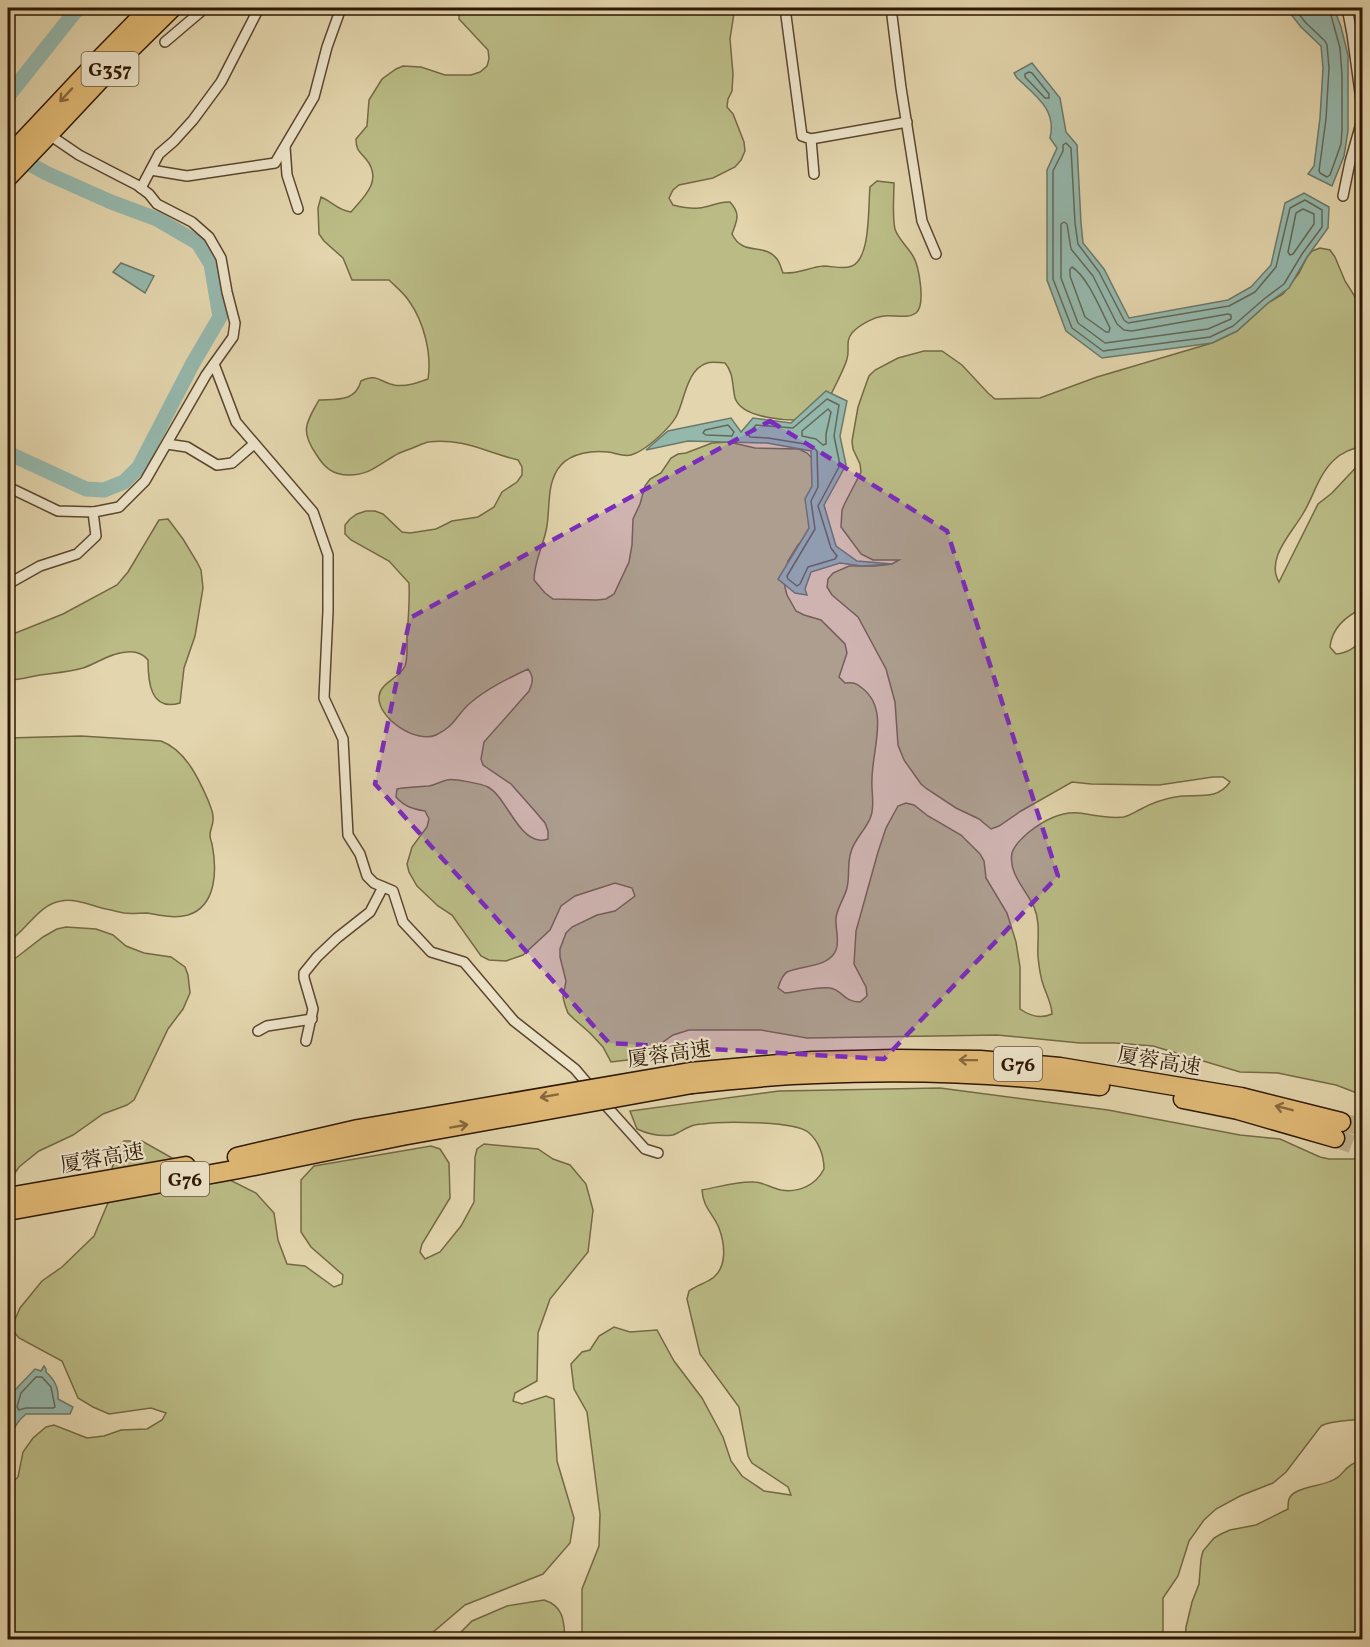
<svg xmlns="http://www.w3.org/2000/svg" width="1370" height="1647" viewBox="0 0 1370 1647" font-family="Vollkorn,'Noto Serif SC',serif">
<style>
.green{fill:#babb85;stroke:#746944;stroke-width:1.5}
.water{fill:#95b8ad;stroke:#6c7869;stroke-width:1.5}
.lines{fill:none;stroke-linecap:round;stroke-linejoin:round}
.shore{stroke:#626858;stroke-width:1.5}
.river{stroke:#95b8ad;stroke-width:15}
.highway-tunnel{stroke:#bfaf8b;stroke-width:18;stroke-dasharray:18 9;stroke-linecap:butt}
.street-casing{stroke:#5b462e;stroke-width:12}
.highway-casing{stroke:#2e1703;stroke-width:21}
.street{stroke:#ede4ca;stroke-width:9}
.highway{stroke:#e2ba76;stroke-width:18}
.highway-bridge-casing{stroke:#2e1703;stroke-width:21;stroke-linecap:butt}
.highway-bridge{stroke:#e2ba76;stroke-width:18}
.oneway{stroke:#88683c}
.marked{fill:#7b2cbf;fill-opacity:0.2;stroke:#7b2cbf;stroke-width:4.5;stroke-dasharray:12 8;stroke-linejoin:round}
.labels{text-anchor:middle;stroke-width:4.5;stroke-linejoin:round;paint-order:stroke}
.shield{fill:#ede4ca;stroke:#67543f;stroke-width:1.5}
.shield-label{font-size:20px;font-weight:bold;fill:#2e1703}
.street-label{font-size:21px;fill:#2e1703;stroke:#ede4ca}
</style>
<rect width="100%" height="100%" fill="#e3d5ad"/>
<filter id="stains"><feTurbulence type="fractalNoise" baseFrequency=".00333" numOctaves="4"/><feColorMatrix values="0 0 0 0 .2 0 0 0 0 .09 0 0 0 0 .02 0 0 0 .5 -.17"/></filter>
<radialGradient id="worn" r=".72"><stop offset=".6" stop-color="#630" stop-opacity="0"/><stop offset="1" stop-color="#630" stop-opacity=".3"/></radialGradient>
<g class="green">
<path d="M462,8H730L734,13L730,39L733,74L732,91L728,99L727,107L733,114L744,142L745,151L741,160L735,167L713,178L679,185L673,190L669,198L673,205C681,207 691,209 699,208C710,207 719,201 730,202C741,214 737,220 732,234C743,257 764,242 777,259C780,263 781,268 783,273C800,274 809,267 824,266C833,266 843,270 852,266C871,258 868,206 870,187L877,181L894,183C894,196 892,216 895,229C898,239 908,247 913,256C919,266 926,305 916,313C908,319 894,315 884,316C874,317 859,325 852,333C845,341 850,350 847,359C845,367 829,399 825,405C820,410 813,415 808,420C789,421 742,419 735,398C732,386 734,373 725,363C720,363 712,361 707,363C686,370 685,400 676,417C671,426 662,434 654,441C648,446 638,453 631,455C623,457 616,453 608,452C593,450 572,453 561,465C545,483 551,510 546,531C542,548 534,563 534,580L545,593L553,599L597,600L606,599L614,594L629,562L632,545L633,519L640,504L645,486L650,479L661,473L671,458L678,454L686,453L712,443L729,442L755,448L799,449L807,453L819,465L810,533L798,545L788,561L784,577L785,587L787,595L796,611L804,615L821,620L845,644L847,653L839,677L845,683C853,682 856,683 862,688C890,709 872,750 872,779C871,791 875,805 871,816C867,829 854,839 851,852C847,863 850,876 847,888C844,899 837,908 836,918C835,928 840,941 836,950C829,968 801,965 787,972C782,975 780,982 778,988L785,993C798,992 817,986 830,988C843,990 843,1002 860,1002L867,996L866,987L854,964L856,931L878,852L886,828L898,806L906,803L914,805L928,816L961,835L980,854L984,861L986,878L1007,913L1016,942L1020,967V1009C1030,1016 1041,1019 1052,1014C1052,1004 1046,994 1043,984C1040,976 1039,966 1038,957C1037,941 1041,923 1034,907C1026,889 1008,874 1012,853C1014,845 1022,838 1029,832C1043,821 1061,811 1079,813C1095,815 1108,819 1124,817C1131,815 1135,812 1141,809C1150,804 1164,799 1175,797C1195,793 1216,802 1230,782L1223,777H1213L1159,785L1091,784L1072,782L1021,811L999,826L991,829L979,819L956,808L927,789L921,784L904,760L898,745L895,702L886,669L858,617L832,595L827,587L828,579L833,573L849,566H875L892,564L899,560H873L861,554L841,527L842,510L845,503L861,472L860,464L853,449L852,441L858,407L866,384L869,376L875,370L898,358L924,351H942L962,365L988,393L995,399L1040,398L1097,377L1212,343L1237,331L1268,303L1283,294L1299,273L1307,257L1312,251L1320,248L1330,250L1335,257L1345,281L1357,300L1362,305V446C1352,449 1342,452 1334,460C1319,474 1314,495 1304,512C1293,532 1265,558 1279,582L1318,504L1332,493L1362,461V608C1346,617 1332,627 1330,647L1336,654C1348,653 1354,648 1362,640V1095L1336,1085L1297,1077L1278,1073L1240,1072L1153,1046L1115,1043H1080L997,1035L807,1038L761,1030H689L673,1035L659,1045L644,1058L611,1062L603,1047L590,1033L574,1019L568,1013L565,1005L563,997L566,981L560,957V949L566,933L572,927L597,915L615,911L635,896L632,888L615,883L575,896L561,906L550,930L523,955L506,961L489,960L481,956L452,915L438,906L417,886L409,872L407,864L412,847L427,827L429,819L425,811C413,809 405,807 396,797L397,789C407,787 418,787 429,786C436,785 441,781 447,780C453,778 482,784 488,787C506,797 517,837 539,840C542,841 545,840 548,839V831L545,823L534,810L511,784L483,765L481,759L484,742L529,691C533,682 534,677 528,669C507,679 486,689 469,704C455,717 455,726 436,735C416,744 377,718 379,696C381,682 399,679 405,666C408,657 407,647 407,638C408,620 410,602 409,583L389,561L351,540L345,534V525L350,519L357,514L366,511H375L383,514L402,532L410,533L436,529L452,521L478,517L494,507L502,492L517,482L522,475V467L518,460C485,452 464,438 428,442C424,443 420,445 415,447C408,450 400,452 394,456C377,466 369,475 349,475C332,475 324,467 316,454C300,431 306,423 319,400C338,399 355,402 361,381C378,373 379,382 394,385C406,387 417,383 428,379C432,354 424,322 409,301C404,293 396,287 389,280H352L343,258L324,241L319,234L318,208L321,197C333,202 337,210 351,212C365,196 383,180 366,159C359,151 356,150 356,139L367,126L369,100L382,79L396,69L403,66L421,67L445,75H471L480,72L487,66L489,59L488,50L459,19V11Z"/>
<path d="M168,519L183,539L197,562L201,570L203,588L195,636L184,668L180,703C150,712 148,681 148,660C142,653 136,651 127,652C110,653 98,663 83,668C69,672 55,673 40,675C29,677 19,680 8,680V636L63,614L117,585L128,572L159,520Z"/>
<path d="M81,736L161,741C185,750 198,777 208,800C210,806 213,811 213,817C214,824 210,829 210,835C210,838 211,841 212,844C217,869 217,906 188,915C174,919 160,915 147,913C139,913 131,914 124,913C118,912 112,910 106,909C92,906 76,898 61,901C39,904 26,931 8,942V738Z"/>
<polygon points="66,927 96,929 113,935 126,946 144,953 171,957 185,967 188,975 190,993 183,1009 168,1029 134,1100 127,1105 103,1114 73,1135 39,1151 19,1167 8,1183 8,964 43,937 57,929"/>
<path d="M940,1088L1108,1110L1240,1135L1280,1139L1320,1157L1329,1159H1356L1362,1154V1419C1349,1421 1332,1420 1321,1426L1286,1472L1273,1483L1240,1496L1216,1509L1204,1520L1189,1541L1178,1576L1163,1598V1639H582V1589L599,1546L600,1514L587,1412L574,1389L571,1364L582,1352L590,1350L599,1336L614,1327L630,1332L657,1330L674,1361L702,1398L723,1437L731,1461L742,1476L764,1491L791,1495L788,1487L752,1463L748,1456L739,1407L700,1354L687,1299L689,1291C697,1285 707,1283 714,1277C727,1266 725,1244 719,1228C713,1213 703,1208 702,1190C719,1187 737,1181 754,1182C763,1182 771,1188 781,1190C799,1193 816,1185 824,1169C824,1156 819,1141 808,1132C794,1121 722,1121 703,1124C699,1124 693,1125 689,1127C684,1129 679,1133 673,1135C660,1137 648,1134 637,1129L630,1111L779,1091Z"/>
<polygon points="124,1141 142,1141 172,1158 198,1164 256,1193 274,1213 278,1240 287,1264 305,1266 334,1287 342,1284 343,1275 311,1247 301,1232 301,1180 314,1166 431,1146 440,1149 449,1163 450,1198 422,1244 420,1252 425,1259 440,1252 461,1226 474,1202 475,1157 477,1149 484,1144 538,1149 553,1159 570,1165 586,1184 593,1210 588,1252 550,1299 538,1333 537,1381 515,1393 513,1401 522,1404 546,1396 554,1399 557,1461 574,1518 570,1543 543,1574 465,1605 425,1639 8,1640 8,1487 18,1477 23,1452 33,1438 46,1427 54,1425 87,1438 104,1436 121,1430 147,1429 162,1420 166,1413 151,1408 109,1414 93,1407 78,1398 62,1361 19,1338 14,1332 13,1324 20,1308 42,1281 62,1267 94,1236 110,1198 111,1172 118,1147"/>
<path d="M1357,1462H1362V1639H1185L1186,1627L1192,1602L1199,1584L1201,1559L1203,1551L1214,1538L1221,1534L1230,1530L1256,1525L1288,1509C1288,1505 1288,1502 1289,1499C1294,1486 1323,1487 1335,1479C1345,1474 1343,1467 1357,1462Z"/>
<path d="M544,1600C564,1606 564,1622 565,1639H448L459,1634L472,1621L507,1606Z"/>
</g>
<g class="water">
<polygon points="1286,8 1334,8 1341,27 1348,55 1348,131 1344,156 1332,186 1308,174 1314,166 1320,118 1323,68 1321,46 1301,27"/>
<path d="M1032,63L1060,98L1066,132L1077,145L1081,223L1083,243L1104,269L1129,318L1228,300L1251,287L1271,265L1285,203L1304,193L1329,207L1328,228L1307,257L1289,288L1268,303L1237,331L1212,343L1102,358L1066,331L1047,280V170L1057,148L1050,138C1057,110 1036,96 1017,78L1014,73Z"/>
<polygon points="121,263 154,276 145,293 113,272"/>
<polygon points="826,391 847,401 840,436 846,465 824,505 836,546 857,561 892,564 862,566 840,563 811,572 805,589 807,595 795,593 778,579 809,528 805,499 812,486 811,451 767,443 688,441 646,450 668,431 731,418 741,432 753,418 791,423"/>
<path d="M44,1366L46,1369V1372C54,1379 59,1388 58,1399L73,1407L70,1414H26C12,1426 9,1437 14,1454L8,1457V1408C14,1404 14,1398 14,1391L35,1369L41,1371Z"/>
</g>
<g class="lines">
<g class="shore">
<polyline points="1294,8 1306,23 1325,41 1327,45 1329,68 1326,119 1319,171 1320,173 1327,177 1330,175 1341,144 1342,130 1342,75 1340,48 1329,8"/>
<polygon points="1029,72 1032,73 1049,94 1049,98 1045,98 1025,77 1025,74"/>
<polygon points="1066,143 1071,148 1075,223 1078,244 1099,272 1124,320 1128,323 1229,306 1255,292 1276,267 1290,208 1305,200 1322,210 1322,227 1302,254 1284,284 1264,299 1233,326 1210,337 1103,351 1072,328 1053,279 1053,171 1063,151 1063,145"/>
<polygon points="1303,209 1314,214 1314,224 1293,254 1290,255 1288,252 1296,213"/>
<polygon points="1064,222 1067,224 1071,249 1093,276 1117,324 1124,330 1132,331 1228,314 1231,315 1231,319 1208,329 1105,343 1078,323 1061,278 1061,224"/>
<path d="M1072,267C1088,277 1101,311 1110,328L1109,332H1106L1085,317L1070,276V269Z"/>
<polygon points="827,399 839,405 834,436 840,465 818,506 831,548 837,556 835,559 808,567 800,584 797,586 788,579 787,576 815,529 811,501 818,487 817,451 811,445 768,438 750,437 748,434 756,425 793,428"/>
<polygon points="828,409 831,412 826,434 826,444 823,445 816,439 802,436 802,431"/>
<polygon points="728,425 734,432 732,436 706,435 703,433 705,430"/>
<polygon points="36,1377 42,1377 51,1387 55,1407 53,1408 26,1408 19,1410 17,1407 21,1393"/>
</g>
<g class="river">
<polyline points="8,96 74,13 80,8"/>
<polyline points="8,453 86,489 104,490 124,482 139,467 193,363 220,317 211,264 198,243 157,219 111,202 46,173 15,156"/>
</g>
<g class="highway-tunnel">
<polyline points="1341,1122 1362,1127"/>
<polyline points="1335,1138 1362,1148"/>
</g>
<defs>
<g id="street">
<polyline points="785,8 802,136 811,139 814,174"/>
<polyline points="891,8 901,88 922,221 936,254"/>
<polyline points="1344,8 1348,13 1352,34 1362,107"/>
<polyline points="165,42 205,8"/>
<polyline points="811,139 907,122"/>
<polyline points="285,147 287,175 298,209"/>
<polyline points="151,170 187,176 275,163 314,97 327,47 341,8"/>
<polyline points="141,188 159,154 174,141 193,120 221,82 259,8"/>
<polyline points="1343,196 1350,162 1362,120"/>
<polyline points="214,364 236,422 313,512 328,555 328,611 324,698 343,739 348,835 360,854 367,876 374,883 393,891 403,922 431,952 464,962 514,1021 575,1069 592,1089"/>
<polyline points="167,444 187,447 217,465 232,463 254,444"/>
<polyline points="8,487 58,511 94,512 119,507 145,481 206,375 233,337 235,323 227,292 221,258 209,237 192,222 157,204 149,194 137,185 79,155 54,138 50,133"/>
<polyline points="8,584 40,566 77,554 96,536 93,512"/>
<polyline points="258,1031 267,1026 312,1019"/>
<polyline points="306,1041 313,1009 304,978 304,973 317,957 337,938 370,912 383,887"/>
<polyline points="601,1100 645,1149 658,1153"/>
</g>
<g id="highway">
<polyline points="8,157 102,57 150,8"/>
<polyline points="8,177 50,133 111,68 172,8"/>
<polyline points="690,1072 812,1061 896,1059 980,1060 1060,1067 1241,1097 1341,1122"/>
<path d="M692,1084C733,1080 774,1075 816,1074C910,1070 1006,1073 1100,1086"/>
<polyline points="1183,1099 1238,1110 1335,1138"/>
<polyline points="237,1157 358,1129 399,1122"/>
<polyline points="8,1197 186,1166"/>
<polyline points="8,1211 239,1169 402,1136"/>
</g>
</defs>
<use href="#street" class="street-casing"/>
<use href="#highway" class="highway-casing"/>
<use href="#street" class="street"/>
<use href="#highway" class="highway"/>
<defs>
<g id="highway-bridge">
<polyline points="399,1122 690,1072"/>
<polyline points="402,1136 692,1084"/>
</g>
</defs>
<use href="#highway-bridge" class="highway-bridge-casing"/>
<use href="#highway-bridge" class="highway-bridge"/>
</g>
<defs><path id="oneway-shaft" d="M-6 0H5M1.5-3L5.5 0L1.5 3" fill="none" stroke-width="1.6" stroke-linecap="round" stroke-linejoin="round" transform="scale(1.5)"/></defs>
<g class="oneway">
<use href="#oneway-shaft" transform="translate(66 95) rotate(133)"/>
<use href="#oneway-shaft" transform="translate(968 1060) rotate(-179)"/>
<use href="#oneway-shaft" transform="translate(549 1096) rotate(170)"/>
<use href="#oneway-shaft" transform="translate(1284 1108) rotate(-166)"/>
<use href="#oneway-shaft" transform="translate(459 1126) rotate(-10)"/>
</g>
<path class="marked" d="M770,421L947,531L1058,876L884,1059L609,1043L375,784L410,618Z"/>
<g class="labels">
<g class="shield">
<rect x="81.5" y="52" width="57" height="34" rx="4.5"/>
<rect x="994" y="1047" width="48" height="34" rx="4.5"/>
<rect x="161" y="1162" width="48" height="34" rx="4.5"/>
</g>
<g class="shield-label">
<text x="110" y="76">G357</text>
<text x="1018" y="1071">G76</text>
<text x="185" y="1186">G76</text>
</g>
<g class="street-label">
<text transform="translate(669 1054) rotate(-8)" y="7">厦蓉高速</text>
<text transform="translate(1159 1061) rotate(9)" y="7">厦蓉高速</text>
<text transform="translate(102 1158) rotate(-10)" y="7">厦蓉高速</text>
</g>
</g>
<rect width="1370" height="1647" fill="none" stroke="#e3d5ad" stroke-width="30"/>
<rect x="9" y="9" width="1352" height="1629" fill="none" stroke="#2e1703" stroke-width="3"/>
<rect x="15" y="15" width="1340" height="1617" fill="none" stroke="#2e1703" stroke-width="1.5"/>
<rect width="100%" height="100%" filter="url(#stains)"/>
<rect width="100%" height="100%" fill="url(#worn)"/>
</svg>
